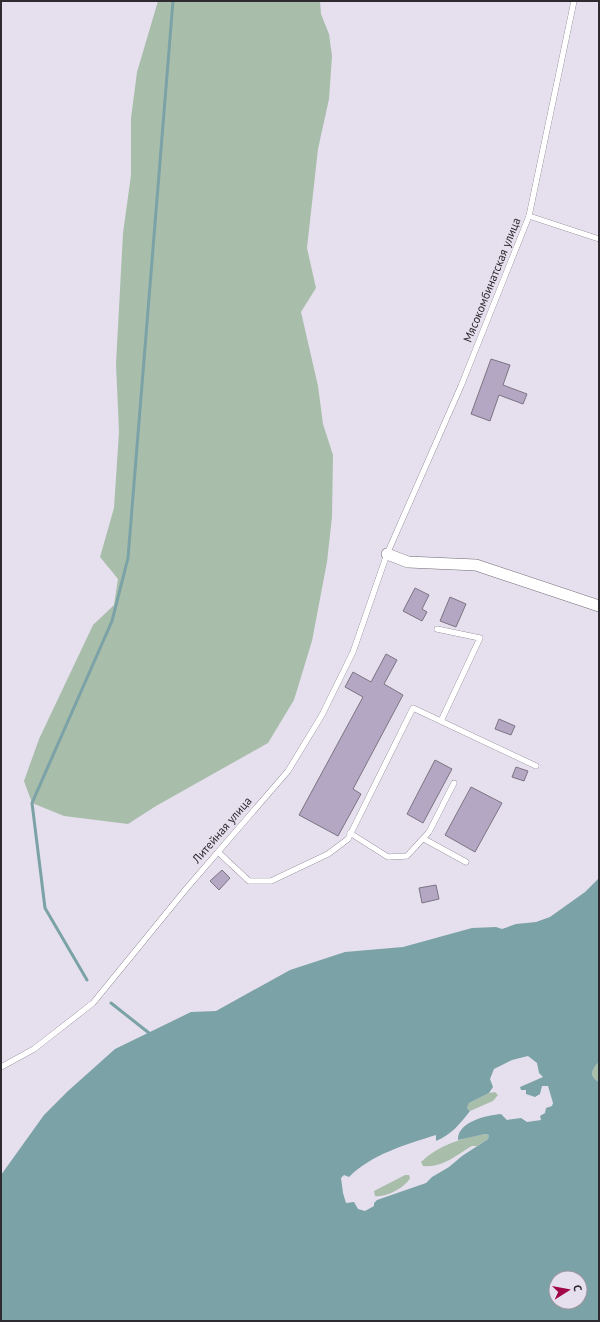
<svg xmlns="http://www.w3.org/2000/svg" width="600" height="1322" viewBox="0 0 600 1322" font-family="'PT Sans',sans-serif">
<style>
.green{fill:#a8beab}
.water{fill:#7ba2a6;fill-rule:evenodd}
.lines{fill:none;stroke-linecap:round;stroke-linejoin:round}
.stream{stroke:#7ba2a6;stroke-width:3}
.building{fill:#b4a7c3;stroke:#7b7482}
.service-casing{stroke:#6f6975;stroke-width:6}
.minor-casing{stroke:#6f6975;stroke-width:12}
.service{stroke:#fff;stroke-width:5.5}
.minor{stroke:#fff;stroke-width:11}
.labels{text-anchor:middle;stroke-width:3;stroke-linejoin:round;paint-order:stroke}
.street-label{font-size:12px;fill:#2d2a30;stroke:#e6e0ee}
</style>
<rect width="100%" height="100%" fill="#e6e0ee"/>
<g class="green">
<polygon points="158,1 320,1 321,14 329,34 332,56 329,99 318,149 307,248 316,288 301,312 318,386 323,424 333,455 332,517 327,562 312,641 294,700 268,743 156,806 128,824 64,816 32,803 24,781 39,739 93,625 114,605 118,579 100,557 114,508 119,432 116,364 123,233 131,175 131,118 137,72"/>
<path d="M599,1062V1082C589,1077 591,1069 599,1062Z"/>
<polygon points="495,1092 498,1095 493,1101 470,1111 467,1108 469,1103 489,1093"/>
<path d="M485,1134L489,1135L488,1139L477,1146H472C456,1155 443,1168 423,1166L421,1162C439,1145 461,1138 485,1134Z"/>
<path d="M405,1175H409L410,1178C406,1187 385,1198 375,1196L374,1191Z"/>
</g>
<path class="water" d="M599,878V1062C591,1069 589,1077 599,1082V1321H1V1175L44,1115L68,1091L115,1049L191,1012L216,1011L290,970L345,952L403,947L472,928L496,927L502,929L516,924L536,922L550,917L585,892ZM528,1056L537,1063L539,1073L543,1077L520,1087L521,1090H526V1094L535,1097L540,1094L542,1086H548L553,1103L552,1106L546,1108L545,1113L540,1116L541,1120L527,1122L521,1118L507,1120L501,1114C487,1115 457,1122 458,1140L485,1134L489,1135L488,1139L462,1156L449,1167L432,1177L426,1183L377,1200L374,1203V1206L365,1211L358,1209L354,1202L346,1203L343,1193L341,1178L344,1175L349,1177C372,1154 405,1145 436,1135V1141C451,1135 460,1124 470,1111L467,1108L469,1103L489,1093L493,1087L490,1079L494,1069L512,1060ZM556,1278H580V1302H556Z"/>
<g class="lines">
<g class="stream">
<polyline points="87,980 45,908 32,803 112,621 128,558 173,1"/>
<polyline points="111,1003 149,1033"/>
</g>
</g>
<g class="building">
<polygon points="491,359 510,365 503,385 527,394 523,404 499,395 490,421 471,414"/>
<polygon points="415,588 429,595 422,609 427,612 422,621 403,611"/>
<polygon points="450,597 466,604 456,627 440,621"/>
<polygon points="386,654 397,660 384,684 403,695 353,789 361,794 338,836 299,815 363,697 345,687 353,672 371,682"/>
<polygon points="499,719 515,726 511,735 495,729"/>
<polygon points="435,760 452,769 423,823 407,814"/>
<polygon points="516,767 528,771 524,781 512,777"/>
<polygon points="471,787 502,803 475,852 445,835"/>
<polygon points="222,870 230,878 219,890 210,881"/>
<polygon points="436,885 439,899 422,903 419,888"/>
</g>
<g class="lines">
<defs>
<g id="service">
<polyline points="529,216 599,239"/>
<polyline points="437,629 480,638 441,721"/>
<polyline points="350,833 388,857 407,856 429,832 454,783"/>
<polyline points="424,839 466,862"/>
<polyline points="218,852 249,881 271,881 328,854 348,839 413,708 536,766"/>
<polyline points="1,1067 34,1049 93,1003 186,889 288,771 322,715 353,652 387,554 461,386 529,216 574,1"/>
</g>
<polyline id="minor" points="387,554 408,562 476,565 599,606"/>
</defs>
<use href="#service" class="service-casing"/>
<use href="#minor" class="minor-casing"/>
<use href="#service" class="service"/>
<use href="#minor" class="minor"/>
</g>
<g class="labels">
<g class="street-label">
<text transform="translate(492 280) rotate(-68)" y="4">Мясокомбинатская улица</text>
<text transform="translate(222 830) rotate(-49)" y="4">Литейная улица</text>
</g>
</g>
<rect width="600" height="1322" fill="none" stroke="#2d2a30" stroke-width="4"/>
<g transform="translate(568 1290) rotate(79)"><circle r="19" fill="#e6e0ee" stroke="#9c97a2"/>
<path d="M0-3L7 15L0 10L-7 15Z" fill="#a00648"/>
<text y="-6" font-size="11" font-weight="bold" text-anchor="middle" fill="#2d2a30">С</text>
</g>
</svg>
